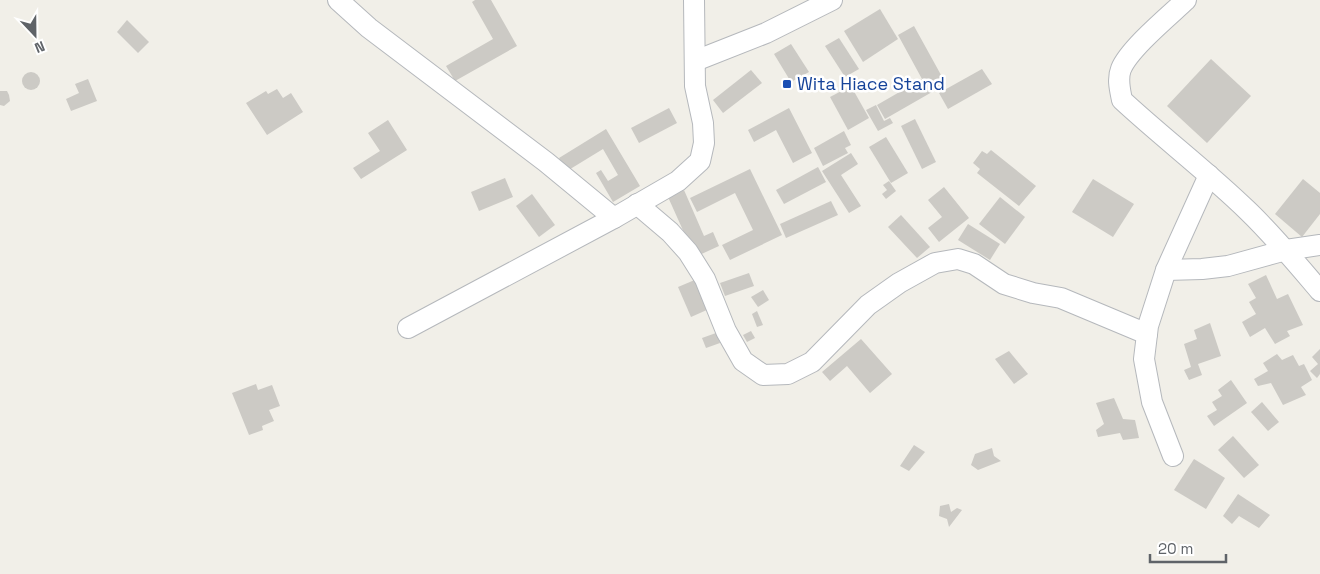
<svg xmlns="http://www.w3.org/2000/svg" width="1320" height="574" viewBox="0 0 1320 574" font-family="'Space Grotesk',sans-serif">
<style>
.building{fill:#cccac5}
.lines{fill:none;stroke-linecap:round;stroke-linejoin:round}
.minor-casing{stroke:#b5b8bc;stroke-width:22}
.minor{stroke:#fff;stroke-width:20}
.transit-dot{fill:#1a4fb4;stroke:#fff;stroke-width:2}
.labels{text-anchor:middle;stroke-width:5;stroke-linejoin:round;paint-order:stroke}
.transit-label{font-size:18px;fill:#164399;stroke:#fff;text-anchor:start}
</style>
<rect width="100%" height="100%" fill="#f1efe8"/>
<g class="building">
<polygon points="475,0 491,0 517,46 455,81 446,66 493,39 472,2"/>
<polygon points="880,9 898,39 863,62 844,31"/>
<polygon points="127,20 149,42 138,53 117,32"/>
<polygon points="914,26 946,84 885,119 877,105 922,79 898,35"/>
<polygon points="839,38 859,69 845,77 825,46"/>
<polygon points="791,44 809,72 791,82 774,54"/>
<polygon points="1211,59 1251,96 1207,143 1167,106"/>
<polygon points="982,69 992,84 948,109 939,93"/>
<polygon points="751,70 762,83 723,113 713,100"/>
<circle cx="31" cy="81" r="9"/>
<polygon points="88,79 97,101 71,111 66,99 79,93 75,84"/>
<polygon points="851,86 869,118 848,130 830,97"/>
<polygon points="277,89 283,98 291,93 303,112 267,135 246,103 266,91 268,94"/>
<polygon points="0,91 7,91 9,95 10,101 4,106 0,105"/>
<polygon points="876,105 884,121 890,118 893,123 878,131 866,110"/>
<polygon points="669,108 677,123 639,143 631,128"/>
<polygon points="789,108 812,153 793,163 776,130 754,142 748,130"/>
<polygon points="915,119 936,162 922,169 901,126"/>
<polygon points="388,120 407,150 361,179 353,168 380,151 368,133"/>
<polygon points="606,129 640,186 613,202 596,173 601,170 608,181 618,175 603,149 567,171 559,158"/>
<polygon points="844,131 851,145 845,148 848,153 823,166 814,148"/>
<polygon points="886,137 908,173 891,183 869,147"/>
<polygon points="991,150 1036,186 1019,206 977,173 980,169 973,163 982,151 987,154"/>
<polygon points="851,153 858,164 841,175 861,206 849,213 822,171"/>
<polygon points="818,167 826,182 784,204 776,190"/>
<polygon points="750,169 782,235 730,260 722,245 753,230 735,193 697,212 690,198"/>
<polygon points="505,178 513,197 479,211 471,192"/>
<polygon points="1093,179 1134,204 1113,237 1072,212"/>
<polygon points="1303,179 1320,193 1320,214 1302,237 1275,214"/>
<polygon points="889,181 896,191 886,199 882,194 887,190 883,185"/>
<polygon points="944,187 969,218 939,242 928,228 942,217 928,200"/>
<polygon points="684,190 704,236 713,232 719,246 695,257 668,197"/>
<polygon points="532,194 555,225 539,237 516,206"/>
<polygon points="1000,197 1025,217 1005,244 979,224"/>
<polygon points="831,201 838,215 786,238 780,224"/>
<polygon points="901,215 930,247 917,258 888,227"/>
<polygon points="968,224 1000,244 990,260 958,240"/>
<polygon points="749,273 754,286 725,296 720,283"/>
<polygon points="1266,275 1277,299 1288,294 1303,325 1287,331 1290,336 1275,344 1265,328 1250,337 1242,322 1256,314 1249,302 1256,298 1248,284"/>
<polygon points="697,279 709,309 691,317 678,287"/>
<polygon points="763,290 769,300 758,307 751,297"/>
<polygon points="757,311 763,325 757,327 752,314"/>
<polygon points="1210,323 1221,356 1198,364 1202,375 1189,380 1184,370 1191,367 1184,344 1197,339 1194,330"/>
<polygon points="751,331 755,338 747,342 743,335"/>
<polygon points="716,333 720,343 706,348 702,338"/>
<polygon points="861,339 892,374 870,393 847,366 830,381 822,372"/>
<polygon points="1320,349 1320,374 1317,378 1310,371 1318,364 1312,357"/>
<polygon points="1009,351 1028,374 1014,384 995,359"/>
<polygon points="1277,354 1282,360 1293,355 1299,366 1304,364 1312,380 1301,387 1306,395 1283,405 1271,383 1258,386 1254,379 1268,371 1263,363"/>
<polygon points="1231,380 1247,403 1214,426 1207,416 1217,410 1212,402 1222,396 1218,390"/>
<polygon points="256,384 258,390 272,385 280,406 269,410 274,421 262,426 263,430 249,435 232,393"/>
<polygon points="1114,398 1123,419 1135,420 1139,438 1123,440 1120,433 1098,437 1096,430 1104,424 1096,403"/>
<polygon points="1262,402 1279,422 1268,431 1251,412"/>
<polygon points="1233,436 1259,465 1244,478 1218,450"/>
<polygon points="914,445 925,452 909,471 900,466"/>
<polygon points="992,448 994,456 1001,461 978,470 971,465 975,454"/>
<polygon points="1194,459 1225,478 1206,509 1174,490"/>
<polygon points="1238,494 1270,515 1259,528 1239,516 1232,524 1223,516"/>
<polygon points="949,504 951,512 957,508 962,510 949,527 947,519 939,516 940,506"/>
</g>
<g class="lines">
<defs>
<g id="minor">
<polyline points="338,0 369,28 546,162 614,218"/>
<path d="M1186,0C1169,16 1129,49 1121,69C1117,79 1120,90 1122,100C1163,138 1208,172 1248,211C1274,236 1297,264 1320,291"/>
<polyline points="695,61 766,33 832,0"/>
<polyline points="637,204 670,232 688,252 705,279 726,331 743,361 763,375 788,374 812,362 868,305 899,283 935,263 958,259 974,264 1004,284 1033,293 1061,298 1147,334"/>
<polyline points="1166,270 1202,269 1228,266 1286,250 1320,245"/>
<polyline points="408,328 614,218 678,181 700,161 704,143 703,123 695,86 694,0"/>
<polyline points="1173,456 1152,402 1144,359 1148,326 1166,270 1209,175"/>
</g>
</defs>
<use href="#minor" class="minor-casing"/>
<use href="#minor" class="minor"/>
</g>
<rect class="transit-dot" x="782" y="79" width="10" height="10" rx="2.5"/>
<g class="labels">
<g class="transit-label">
<text x="797" y="90">Wita Hiace Stand</text>
</g>
</g>
<g transform="translate(35 35) rotate(158)" stroke="#ffffff" stroke-width="4" paint-order="stroke">
<path d="M0-4L9 19L0 12L-9 19Z" fill="#5f6368"/>
<text y="-8" font-size="14" font-weight="bold" text-anchor="middle" fill="#5f6368">N</text>
</g>
<path d="M1150 554v8h76v-8" fill="none" stroke="#5f6368" stroke-width="2.5"/>
<text x="1158" y="554" font-size="15" fill="#5f6368" stroke="#ffffff" stroke-width="4" paint-order="stroke">20 m</text>
</svg>
